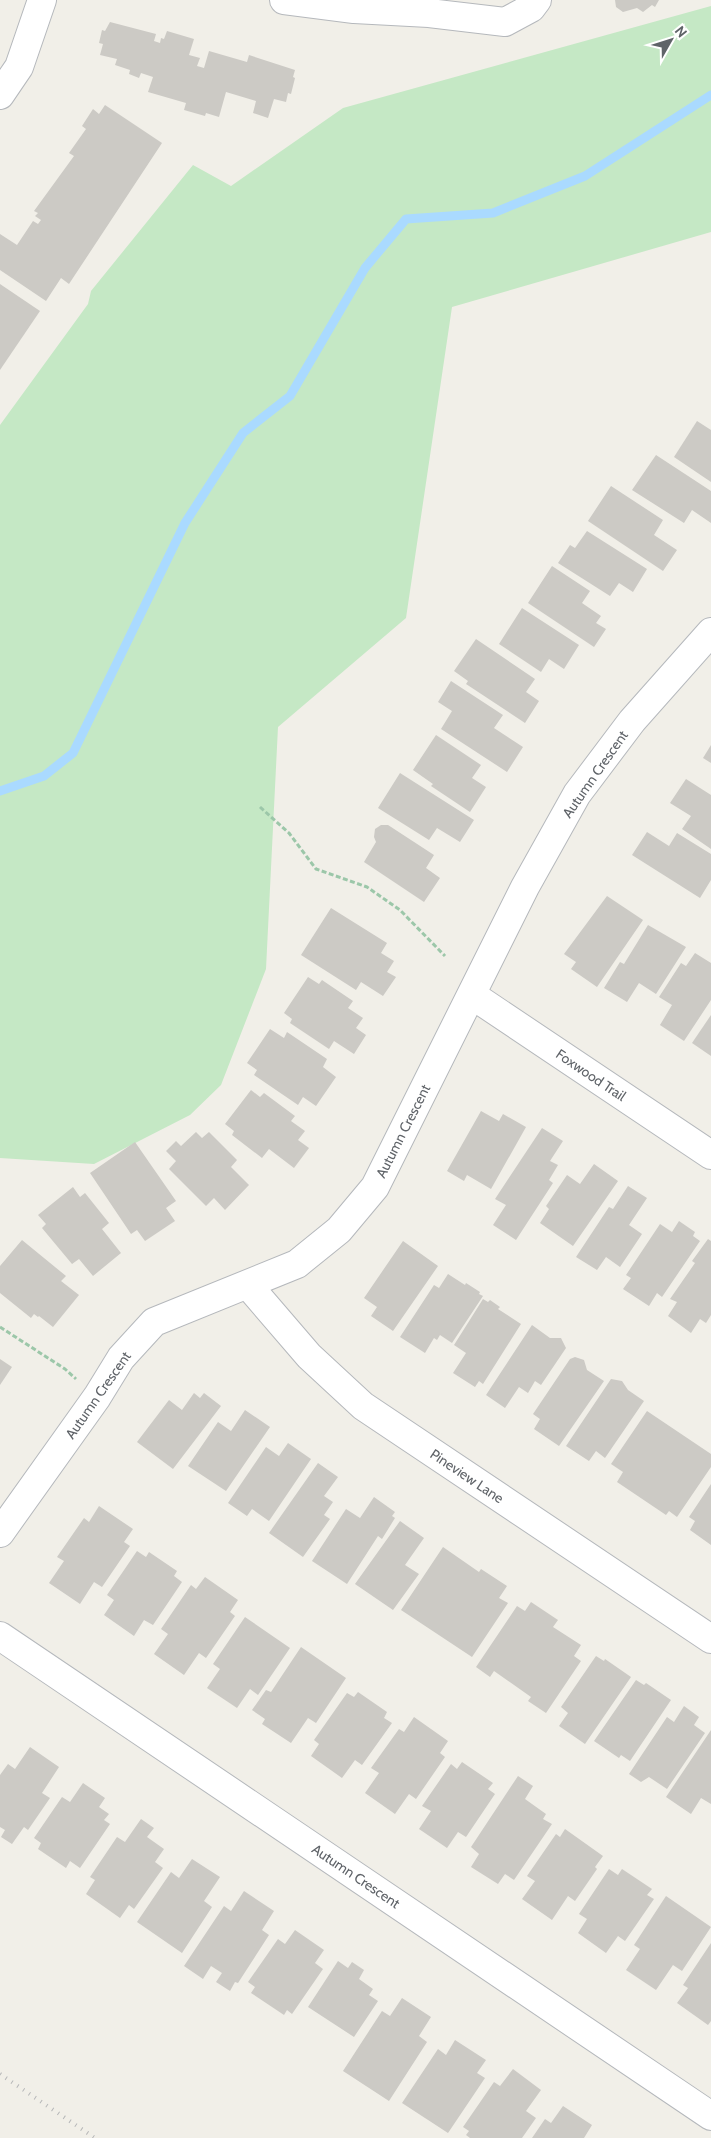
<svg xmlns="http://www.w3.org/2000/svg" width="711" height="2138" viewBox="0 0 711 2138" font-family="Cabin,sans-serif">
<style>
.green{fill:#c5e8c5}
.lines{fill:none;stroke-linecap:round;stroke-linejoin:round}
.stream{stroke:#aadaff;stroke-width:9}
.building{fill:#cccac5}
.street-casing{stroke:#b5b8bc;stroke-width:30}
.path{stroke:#9cc7a9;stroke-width:3;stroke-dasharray:5 2.5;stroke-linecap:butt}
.street{stroke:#fff;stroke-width:28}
.rail{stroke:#b6b7b8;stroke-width:4;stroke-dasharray:1 6;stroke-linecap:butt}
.labels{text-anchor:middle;stroke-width:4;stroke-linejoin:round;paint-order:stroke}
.street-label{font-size:14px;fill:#5f6368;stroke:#fff}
</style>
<rect width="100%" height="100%" fill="#f1efe8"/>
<polygon class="green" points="711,6 711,232 452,307 406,618 278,727 266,969 221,1085 190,1115 94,1164 0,1158 0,425 88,304 91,291 193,165 231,186 343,108"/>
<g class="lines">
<polyline class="stream" points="0,791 44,776 73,753 185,523 243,433 290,396 365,268 406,219 493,213 585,176 711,95"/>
</g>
<g class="building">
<polygon points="615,0 659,0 655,7 652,5 643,12 637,8 623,12 616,7"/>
<polygon points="110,22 156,34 154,41 160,43 161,38 164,39 167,31 194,39 189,55 200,58 197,66 204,68 209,51 247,62 249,55 295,70 293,77 295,78 291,94 288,93 286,102 274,99 268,118 253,113 256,101 226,92 219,117 206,113 205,116 184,110 186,103 148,92 153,77 141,73 139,78 129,74 130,70 115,65 117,59 100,55 103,44 99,43 102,30 105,31"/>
<polygon points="105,105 162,143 69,284 61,278 46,301 0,270 0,234 17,245 33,221 38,224 41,220 35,216 38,213 34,211 74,156 69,153 86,129 82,126 93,109 99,114"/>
<polygon points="0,284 40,311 0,370"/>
<polygon points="697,421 711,430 711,482 674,457"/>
<polygon points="656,455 711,491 711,523 692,510 684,523 632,490"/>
<polygon points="611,486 663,520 654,535 677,550 663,571 588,521"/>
<polygon points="587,531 647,569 633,592 619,583 610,596 558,563 570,545 575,548"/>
<polygon points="552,566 590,591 582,603 601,616 596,623 606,629 594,647 528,603"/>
<polygon points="522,608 579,645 564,669 549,659 541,672 499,644"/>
<polygon points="476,639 535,679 526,692 539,701 525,723 466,684 468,681 454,671"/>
<polygon points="451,681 503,715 494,728 523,747 507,772 441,729 452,711 438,702"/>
<polygon points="436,735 481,765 472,778 486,787 470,812 431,786 433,784 413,770"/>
<polygon points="711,745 711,763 703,758"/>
<polygon points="400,773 474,820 460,842 437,828 429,840 378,808"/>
<polygon points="686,779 711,795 711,849 682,829 691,816 670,803"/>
<polygon points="381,825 388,825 434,855 426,868 440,878 424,902 364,862 376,842 374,837 375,829"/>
<polygon points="647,832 669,846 677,833 711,854 711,880 700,898 632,855"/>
<polygon points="607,896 643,920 597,987 571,969 576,962 564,954"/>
<polygon points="331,908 387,943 381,953 394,961 387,972 396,977 383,996 361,982 356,990 301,955"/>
<polygon points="648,925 686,947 656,994 639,983 627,1002 604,988 620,962 624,964"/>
<polygon points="695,953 711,963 711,1000 684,1041 660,1025 672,1005 659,997 681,963 686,966"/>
<polygon points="308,977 319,984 322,980 353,1001 348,1008 363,1018 356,1028 366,1035 354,1054 334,1041 329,1049 290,1023 292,1019 284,1013"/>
<polygon points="711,1015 711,1056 692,1043"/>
<polygon points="270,1029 284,1038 287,1032 327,1059 323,1067 336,1077 316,1106 303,1097 298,1105 254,1075 257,1070 247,1063"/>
<polygon points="251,1090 260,1097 264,1093 295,1116 291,1121 305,1131 298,1140 309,1148 294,1168 269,1149 262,1158 232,1135 234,1131 225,1124"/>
<polygon points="481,1111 499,1121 503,1114 526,1127 491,1189 467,1175 464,1181 447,1171"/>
<polygon points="542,1128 563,1141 550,1161 558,1165 549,1180 553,1183 516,1240 493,1225 506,1205 495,1199"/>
<polygon points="196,1132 202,1138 209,1132 237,1160 231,1167 249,1185 225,1210 214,1198 206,1206 169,1169 176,1161 166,1151 176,1141 181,1146"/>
<polygon points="135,1142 176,1201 166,1208 175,1221 145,1241 137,1230 131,1234 90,1173"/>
<polygon points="594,1164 618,1181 573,1246 540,1223 549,1209 546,1206 567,1175 580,1184"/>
<polygon points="628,1186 647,1198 629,1225 642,1234 620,1267 606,1257 597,1270 576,1257 609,1207 613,1209"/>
<polygon points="73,1187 80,1197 85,1193 109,1223 102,1229 121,1253 93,1276 79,1259 72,1264 42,1228 46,1224 38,1215"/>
<polygon points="679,1221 695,1232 693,1236 700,1241 662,1297 657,1293 649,1306 623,1289 631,1278 626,1275 660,1224 672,1232"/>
<polygon points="708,1239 711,1241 711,1315 706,1323 700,1319 691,1333 668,1316 677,1302 670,1299 695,1263 692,1261"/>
<polygon points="22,1240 66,1276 61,1281 79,1295 53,1327 39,1316 38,1317 34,1314 31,1318 0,1293 0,1266"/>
<polygon points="403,1241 438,1266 393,1331 371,1316 377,1307 364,1298"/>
<polygon points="448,1274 465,1285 466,1283 480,1292 479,1294 483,1296 452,1343 440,1335 437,1340 434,1338 425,1353 400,1337 434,1285 439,1288"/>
<polygon points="483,1299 488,1302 490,1300 500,1307 498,1309 521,1324 483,1384 479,1381 475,1387 453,1373 466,1353 454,1345"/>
<polygon points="532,1325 550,1338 561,1338 566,1348 541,1385 535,1381 528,1393 519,1387 505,1408 486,1395"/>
<polygon points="575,1357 584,1360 587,1370 604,1381 559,1446 534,1429 540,1419 533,1414 570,1359"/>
<polygon points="0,1359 12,1367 0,1385"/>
<polygon points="611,1379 622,1381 628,1390 644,1401 605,1458 596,1451 589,1461 566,1446"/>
<polygon points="194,1393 200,1398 204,1393 221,1406 173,1469 137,1442 169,1400 182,1410"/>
<polygon points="245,1410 270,1427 226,1491 188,1466 218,1422 231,1431"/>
<polygon points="647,1411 711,1454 711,1467 677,1517 669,1511 666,1515 617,1482 623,1472 611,1464"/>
<polygon points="288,1443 311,1459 269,1521 252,1509 247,1516 228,1503 266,1447 279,1456"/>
<polygon points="318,1463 338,1477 324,1496 333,1502 324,1515 330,1519 303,1557 269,1533"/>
<polygon points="711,1484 711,1545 690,1530 695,1521 689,1517"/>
<polygon points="374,1497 395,1512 392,1516 395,1518 382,1539 378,1536 347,1584 312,1561 346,1509 360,1518"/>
<polygon points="99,1506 133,1529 124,1542 130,1546 102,1587 94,1582 80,1604 49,1583 64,1561 57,1557 84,1518 89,1522"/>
<polygon points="400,1521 424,1538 405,1565 419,1574 393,1610 355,1584"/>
<polygon points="443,1547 479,1572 481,1569 507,1586 499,1598 508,1603 472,1657 401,1610"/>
<polygon points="137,1551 146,1557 149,1552 177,1571 174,1576 182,1582 153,1625 144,1620 134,1636 104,1615 114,1600 107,1595"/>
<polygon points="205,1577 238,1600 230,1612 235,1616 206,1658 199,1653 184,1675 154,1654 168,1634 161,1629 191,1585 196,1589"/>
<polygon points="531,1602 558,1620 553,1627 581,1645 574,1656 581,1661 546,1713 528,1701 531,1697 494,1671 490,1677 476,1667 517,1606 525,1611"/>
<polygon points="245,1617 290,1648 258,1695 250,1689 237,1708 207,1688 220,1669 213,1664"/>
<polygon points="301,1647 346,1678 316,1723 308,1718 291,1743 262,1724 265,1719 252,1710 266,1690 271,1692"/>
<polygon points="596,1656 604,1661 605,1659 631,1677 585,1744 559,1726 568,1713 561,1707"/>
<polygon points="636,1680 644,1685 646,1683 671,1700 630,1761 621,1755 619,1758 594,1741"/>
<polygon points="358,1692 387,1712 384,1718 392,1723 362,1765 355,1760 342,1778 311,1756 319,1744 314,1740 347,1693 354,1697"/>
<polygon points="684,1706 699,1717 694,1725 705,1733 667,1789 649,1777 641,1782 629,1774 667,1717 674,1722"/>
<polygon points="414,1717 448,1741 440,1753 445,1757 416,1799 409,1794 395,1814 365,1793 379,1773 371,1768 399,1729 404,1732"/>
<polygon points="711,1730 711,1804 701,1798 691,1814 666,1797"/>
<polygon points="30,1747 59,1767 42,1793 50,1798 28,1830 24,1827 12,1844 1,1837 5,1830 0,1827 0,1775 8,1764 15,1769"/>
<polygon points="462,1762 493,1783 488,1789 495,1794 466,1837 458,1832 447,1848 419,1829 431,1811 422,1806 451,1764 457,1769"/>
<polygon points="518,1776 533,1786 525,1799 546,1814 543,1819 552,1824 514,1880 505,1874 498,1884 471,1867 479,1854 471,1847"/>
<polygon points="83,1783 105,1798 99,1807 109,1814 104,1820 110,1824 80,1868 70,1861 66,1868 38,1849 41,1843 34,1838 62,1797 70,1802"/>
<polygon points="141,1819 154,1828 147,1837 164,1849 155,1862 163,1868 134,1909 129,1905 120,1918 86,1894 95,1880 90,1877 117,1837 125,1842"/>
<polygon points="565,1829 603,1856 595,1867 597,1869 575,1901 568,1896 552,1920 522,1899 535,1881 527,1876 556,1834 560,1837"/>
<polygon points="192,1859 220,1877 204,1901 212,1907 182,1953 137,1922 171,1872 179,1878"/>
<polygon points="609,1869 618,1875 622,1869 652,1889 647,1895 654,1899 625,1941 618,1936 606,1953 578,1933 587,1919 579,1914"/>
<polygon points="244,1891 274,1911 262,1930 269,1935 238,1983 235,1982 230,1991 216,1982 222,1973 211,1966 203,1979 184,1966 224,1906 231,1911"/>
<polygon points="666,1896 711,1927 682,1971 673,1965 656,1990 626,1970 640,1949 634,1945"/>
<polygon points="295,1930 324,1950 315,1963 323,1969 292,2014 287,2010 284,2015 251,1993 255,1987 248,1982 278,1939 285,1944"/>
<polygon points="711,1943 711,2021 708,2025 677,2003 688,1988 683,1985"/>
<polygon points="338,1961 348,1968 352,1962 364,1970 359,1979 373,1989 369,1995 378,2001 354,2037 308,2007"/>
<polygon points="402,1998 431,2017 419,2036 427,2042 389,2101 343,2071 382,2011 390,2016"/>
<polygon points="455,2040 486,2060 477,2073 485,2078 448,2133 402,2103 438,2049 446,2055"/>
<polygon points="513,2069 541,2090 526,2111 536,2118 522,2138 470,2138 466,2135 469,2131 463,2127 494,2082 500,2086"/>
<polygon points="563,2106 592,2125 584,2138 532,2138 545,2119 551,2123"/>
</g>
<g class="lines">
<defs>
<g id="street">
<polyline points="284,0 354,9 429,13 505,22 531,8 537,0"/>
<polyline points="0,95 19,67 42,0"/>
<polyline points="472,995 711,1155"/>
<polyline points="248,1285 309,1356 363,1406 711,1639"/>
<polyline points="0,1533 97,1397 121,1358 154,1322 297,1264 339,1230 375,1187 525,887 577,794 632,721 711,632"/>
<polyline points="0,1636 711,2116"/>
</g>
</defs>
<use href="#street" class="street-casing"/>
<g class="path">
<polyline points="260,807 289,833 316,869 367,887 400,910 445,956"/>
<polyline points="0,1327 65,1369 76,1379"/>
</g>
<use href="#street" class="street"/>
<polyline class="rail" points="0,2074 95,2138"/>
</g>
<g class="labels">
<g class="street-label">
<text transform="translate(595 774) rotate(-55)" y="5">Autumn Crescent</text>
<text transform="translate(591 1075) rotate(34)" y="5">Foxwood Trail</text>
<text transform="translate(403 1131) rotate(-63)" y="5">Autumn Crescent</text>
<text transform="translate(98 1395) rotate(-55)" y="5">Autumn Crescent</text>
<text transform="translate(467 1476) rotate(34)" y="5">Pineview Lane</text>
<text transform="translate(356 1876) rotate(34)" y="5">Autumn Crescent</text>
</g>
</g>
<g transform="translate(671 40) rotate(51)" stroke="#ffffff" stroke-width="4" paint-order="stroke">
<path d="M0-4L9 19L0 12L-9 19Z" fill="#5f6368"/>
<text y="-8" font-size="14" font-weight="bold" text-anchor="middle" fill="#5f6368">N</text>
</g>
</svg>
